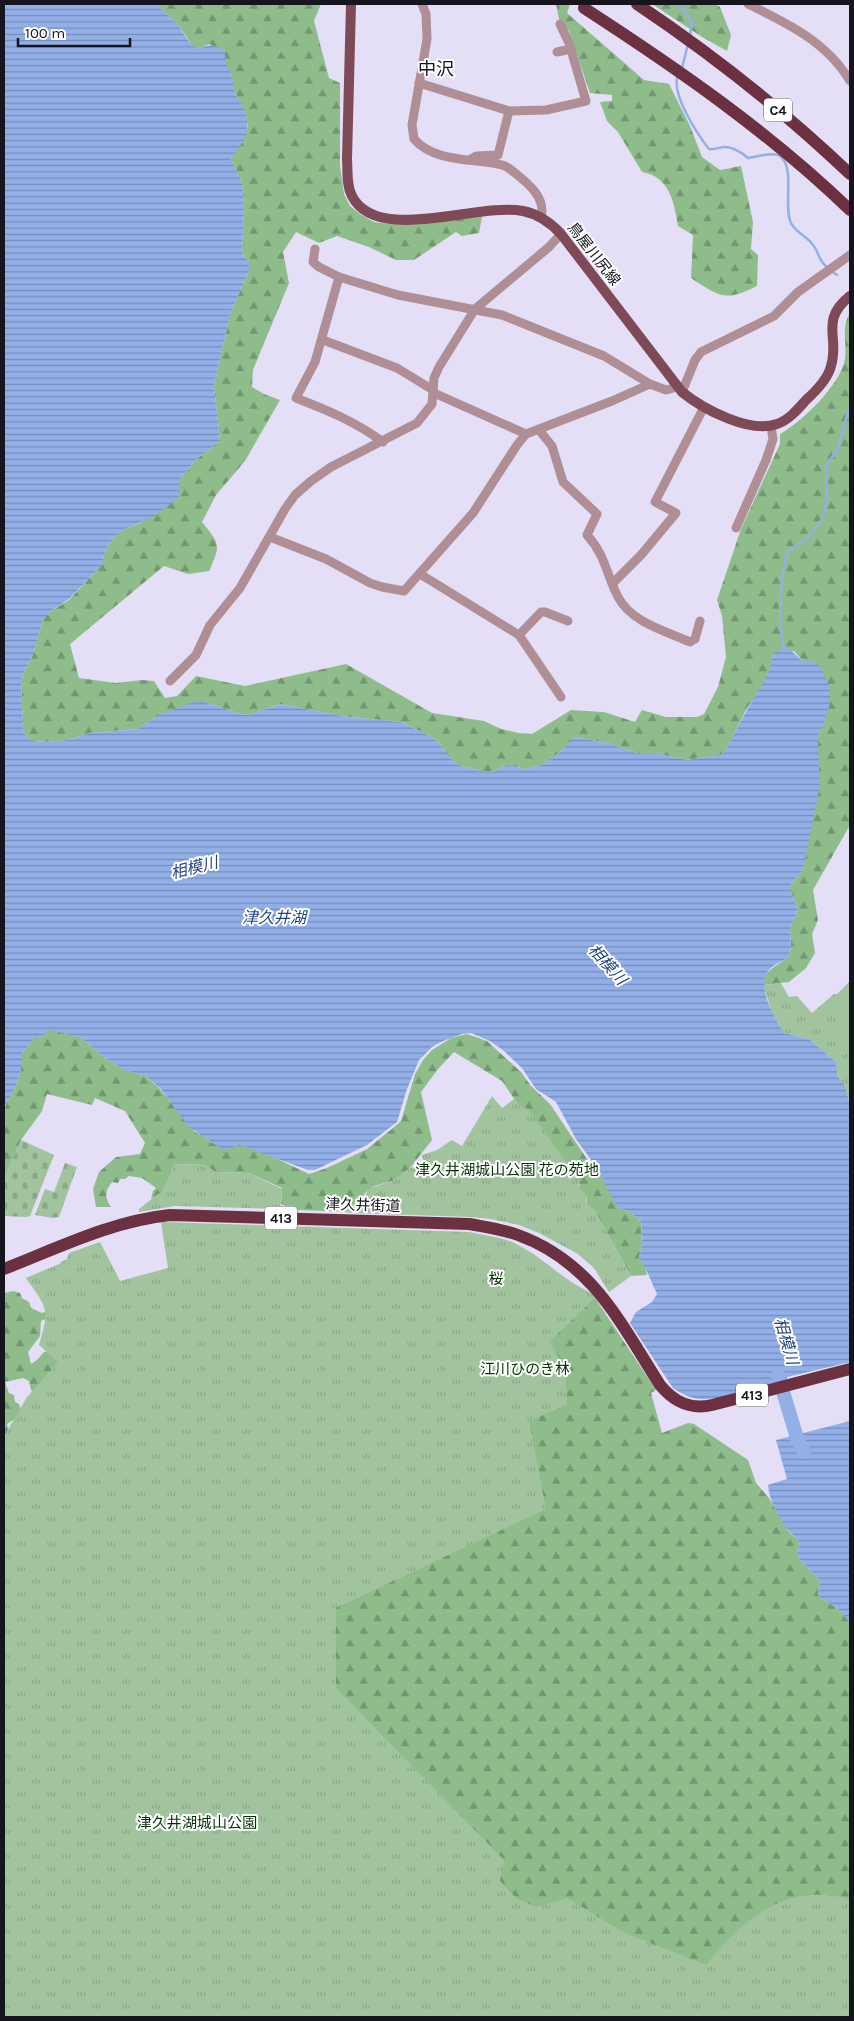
<svg xmlns="http://www.w3.org/2000/svg" width="854" height="2021" viewBox="0 0 854 2021" font-family="Karla,'Noto Sans JP',sans-serif">
<style>
.forest{fill:url(#forest-firs)}
.cemetery{fill:url(#cemetery-stones)}
.park{fill:url(#park-tufts)}
.pitch{fill:#a1c49f}
.water{fill:url(#water-rules)}
.lines{fill:none;stroke-linecap:round;stroke-linejoin:round}
.stream{stroke:#92afe7;stroke-width:2.5}
.river{stroke:#92afe7;stroke-width:14}
.minor{stroke:#af8f95;stroke-width:9}
.major{stroke:#7f4a57;stroke-width:10}
.highway{stroke:#6c3141;stroke-width:12}
.labels{text-anchor:middle;stroke-width:4;stroke-linejoin:round;paint-order:stroke}
.shield{fill:#fff;stroke:#5c5a60;stroke-width:1}
.shield-label{font-size:14px;font-weight:bold;fill:#16141c}
.street-label{font-size:15px;fill:#16141c;stroke:#fff}
.park-label{font-size:15px;fill:#013504;stroke:#fff}
.water-label{font-size:16px;font-style:italic;fill:#254486;stroke:#fff}
.quarter-label{font-size:18px;fill:#16141c;stroke:#fff}
</style>
<defs>
<pattern id="forest-firs" width="22" height="20" patternUnits="userSpaceOnUse" patternTransform="scale(1.25)"><rect width="22" height="20" fill="#8ebd8b"/><path d="M5 1l3.5 6h-7zM16 11l3.5 6h-7z" fill="#739871"/></pattern>
<pattern id="cemetery-stones" width="16" height="16" patternUnits="userSpaceOnUse" patternTransform="scale(1.25)"><rect width="16" height="16" fill="#a1c49f"/><path d="M2 7V4a2 2 0 0 1 4 0v3zM10 15v-3a2 2 0 0 1 4 0v3z" fill="#8aa888"/></pattern>
<pattern id="park-tufts" width="24" height="20" patternUnits="userSpaceOnUse" patternTransform="scale(1.25)"><rect width="24" height="20" fill="#a1c49f"/><path d="M3 7l-1-3M5 7V3M7 7l1-3M15 17l-1-3M17 17v-4M19 17l1-3" fill="none" stroke="#8aa888"/></pattern>
<pattern id="water-rules" width="6" height="5" patternUnits="userSpaceOnUse" patternTransform="scale(1.25)"><rect width="6" height="5" fill="#92afe7"/><path d="M0 2.5h6" fill="none" stroke="#768dba"/></pattern>
</defs>
<rect width="100%" height="100%" fill="#e4dff6"/>
<g class="forest">
<path d="M156,4H321L314,21L329,78L340,83V166L344,194L350,206L360,214L374,222L390,224L482,217L479,233L462,236L456,232L414,260H396L369,247L337,236L319,243L296,232L283,252L289,283L253,370L252,387L264,394L280,400L245,461L216,495L202,522C220,544 221,545 209,571L188,574L164,566L70,644L79,678L116,683L142,680L154,681L165,698L177,696L196,676L245,686L346,664L432,713L484,721L501,729L519,733L532,734L571,710L604,712L635,722L642,710L666,717H697L704,714L718,687L726,657L722,616L717,600L741,529L780,444V434C802,422 841,384 845,359C847,343 841,327 850,313V825L813,890L818,920L812,934L815,953L806,968L789,982L763,985C763,970 779,965 789,956L791,948L790,928L798,910L789,887L803,869L819,730L822,729V726L814,662H804L794,651L773,654L772,663L764,684L747,708L725,752L719,756H713L687,760L659,754H639L608,743L574,737L560,752L542,765L527,769L507,765L493,772H486L458,765L447,755L440,744L430,736L401,722L341,716L280,704L249,715L240,714L205,702L161,714L138,729L89,733L69,740L45,742L35,741L28,738L23,731L21,678L32,657L43,620L49,612L69,600L96,571L103,560L106,549L114,537L125,529L140,523L179,497V481L196,459L220,441L214,386L230,314L249,271V262L242,254L244,207L242,183L231,159L248,128L246,115L233,88L232,76L225,63L210,44L196,49L194,48L179,26Z"/>
<path d="M556,4H570L567,13L644,80L669,84L690,126L702,157L720,170L741,166L753,222L751,249L758,255L757,286C725,302 720,297 691,278L693,235L678,226C674,202 670,177 642,172L618,132L607,121L600,102L612,101V95L590,93L573,43L569,31L559,19Z"/>
<polygon points="652,4 715,4 720,7 731,35 727,51 702,37"/>
<path d="M50,1029L82,1038L100,1054L124,1070L146,1076L159,1088L195,1132L203,1136L212,1143L240,1145L265,1153L309,1174L327,1168L367,1149L393,1128L401,1121L415,1074L423,1060L432,1050L451,1038L467,1034L487,1041L521,1072L531,1086L550,1104L593,1168H597L619,1208L632,1213L641,1222L642,1244L639,1258L645,1266L647,1275L631,1276L595,1211L587,1205V1198L579,1189L580,1184L577,1178L569,1171L570,1169L528,1110L519,1106L502,1081L454,1052L438,1069L421,1092L432,1140L410,1168L401,1175L392,1181L374,1186L364,1194L362,1200L355,1205L350,1207L333,1206L328,1211L296,1210L281,1204L282,1188L249,1173L215,1172L205,1165L175,1164L162,1193L151,1199L153,1191L156,1188L142,1178L129,1176L125,1179H120L118,1183L112,1182C105,1192 104,1196 111,1207H96L93,1189L99,1172L116,1157L140,1154L145,1143L125,1111L95,1098L92,1105L47,1094L42,1111L21,1140L4,1179V1109L17,1083L22,1064V1054L34,1038H39Z"/>
<polygon points="499,1238 514,1243 528,1257 595,1298 656,1390 651,1393 662,1433 688,1423 694,1424 748,1460 756,1483 769,1498 790,1533 800,1542 797,1552 801,1561 820,1580 818,1596 837,1608 850,1622 850,2017 4,2017 4,1470"/>
<polygon points="65,1260 116,1272 118,1283 41,1321 40,1336 28,1352 31,1364 37,1360 44,1352 53,1350 94,1316 35,1393 31,1390 29,1381 23,1378 5,1382 9,1393 14,1395 15,1402 19,1404 21,1410 16,1418 7,1424 9,1433 4,1439 4,1293 13,1291 20,1293 22,1298 29,1302 31,1308 42,1313 48,1311 61,1262"/>
</g>
<g class="cemetery">
<polygon points="21,1140 54,1155 30,1216 26,1217 4,1216 4,1179"/>
<polygon points="65,1163 77,1167 59,1217 52,1218 35,1215 45,1189 54,1192"/>
</g>
<g class="park">
<polygon points="850,981 850,1106 845,1086 838,1077 836,1062 809,1039 784,1033 772,1012 763,985 781,983 789,997 797,996 812,1013 834,994 837,994"/>
<polygon points="492,1096 502,1108 514,1099 519,1106 528,1109 571,1169 569,1172 580,1181 579,1189 586,1194 587,1205 595,1211 631,1276 609,1292 594,1268 578,1254 539,1233 519,1225 491,1219 472,1217 351,1213 338,1210 337,1212 328,1211 333,1206 350,1207 355,1205 362,1200 370,1188 392,1181 410,1168 424,1163 422,1155 437,1150 452,1140 462,1146"/>
<polygon points="175,1164 205,1165 216,1172 249,1173 282,1189 280,1209 175,1206 139,1212 139,1209 158,1194 162,1193"/>
<path d="M161,1222L469,1232C484,1235 500,1237 514,1243C536,1253 553,1270 573,1283C580,1288 589,1290 595,1298L550,1341L565,1369L567,1405L529,1421L546,1509L336,1608V1688L504,1860L500,1881L516,1898L536,1907L567,1898L623,1932L706,1965C744,1918 785,1882 850,1899V2017H4V1436L27,1397L58,1362L39,1345C50,1308 47,1308 26,1278L66,1261L69,1253L100,1242L120,1281L168,1268Z"/>
</g>
<polygon class="pitch" points="850,989 850,1057 828,1030 841,1020 829,1005"/>
<g class="water">
<path d="M4,4H156L179,26L187,39L196,49C208,45 214,43 225,51V63C232,71 232,78 234,88C234,93 239,100 242,105C254,130 245,139 231,159L242,183L244,207L242,254L249,262V271L230,314L214,386L220,441L196,459L179,481V497L153,517L125,529L114,537L106,549L102,564L96,571L69,599L49,612L43,620L32,657L21,678L23,731L28,738L35,741L45,742L69,740L89,733L138,729L161,714L197,701L205,702L240,714L249,715L280,704L341,716L401,722L430,736L440,744L447,755L458,765L486,772H493L507,765L527,769L542,765L560,752L574,737L608,743L639,754H659L687,760L713,756H719L725,752C732,738 739,724 747,710C757,691 771,676 773,654L787,647L804,662H814L821,668L830,688V703L822,729L819,730L818,744L820,786L803,869L789,887L798,910L790,928L791,948L789,956C784,961 777,963 772,967C753,983 774,1016 784,1033L809,1039L836,1062L838,1077L845,1086L850,1106V1362L787,1377V1379C765,1384 723,1400 702,1399C691,1399 682,1394 673,1388L630,1323L636,1312L652,1302L657,1294C651,1282 647,1268 639,1258L642,1244L641,1222L632,1213L619,1208L615,1203L597,1168L576,1139L556,1102L536,1089L522,1068L504,1051L490,1041L471,1033L462,1034L443,1041L432,1047L419,1060L407,1089L397,1122L367,1145L315,1170H308L240,1145L223,1150L189,1127L160,1088L146,1076L124,1070L100,1054L82,1038L50,1030L39,1038H34L22,1054V1064L17,1083L4,1109Z"/>
<path d="M850,1421V1622L837,1608L818,1596L820,1580L801,1561L797,1552L800,1542C784,1528 770,1506 768,1485L787,1479L776,1440Z"/>
</g>
<g class="lines">
<g class="stream">
<polyline points="680,4 692,22 690,36"/>
<polyline points="682,68 688,44"/>
<path d="M678,75C670,93 698,135 709,149C715,150 719,147 725,147C732,147 743,153 748,158C756,157 774,151 781,157C795,168 783,207 791,223C795,232 808,237 813,245C819,252 819,262 827,267"/>
<polyline points="831,271 837,275"/>
<path d="M784,650C778,617 779,583 788,551L809,537L821,521L825,512L827,498L826,467L838,448L850,405"/>
</g>
<polyline class="river" points="778,1375 797,1438 804,1452"/>
<g class="minor">
<path d="M422,4L426,14L427,39L412,125L414,139C435,163 474,158 502,165C507,166 511,170 515,173C529,184 546,198 541,217"/>
<path d="M748,4C787,23 827,42 850,81"/>
<polyline points="557,52 571,49"/>
<polyline points="419,83 509,111 546,110 586,101 569,43 560,24"/>
<polyline points="471,159 476,156 498,155 509,111"/>
<polyline points="315,249 313,262 319,267 339,277"/>
<polyline points="323,340 397,368 433,390"/>
<polyline points="682,392 695,360 701,352 774,316 798,292 850,255"/>
<polyline points="434,393 526,434"/>
<path d="M539,430L552,446L563,482L597,514L587,535C606,556 606,574 618,597C632,623 666,631 690,642L695,639L700,621"/>
<path d="M383,442C356,422 327,410 296,398L315,362L339,277L398,295L502,315L604,356L650,384L666,390L677,387"/>
<polyline points="736,528 766,460 773,439 771,426"/>
<polyline points="270,537 326,559 370,583 382,587 404,591 473,513 517,445 526,434 612,401 650,384"/>
<polyline points="420,574 519,635 561,697"/>
<polyline points="613,583 641,555 676,513 655,502 704,407"/>
<polyline points="519,635 541,612 545,612 568,621"/>
<polyline points="170,681 196,655 210,625 240,588 285,509 295,495 311,481 331,467 417,423 432,404 434,378 439,367 475,309 549,247 561,234"/>
</g>
<path class="major" d="M351,4L347,159C348,171 346,185 352,196C377,245 478,202 523,211C538,214 550,222 561,234L682,392C703,409 750,434 777,424C789,420 798,409 806,400C816,391 828,379 831,366C840,337 819,321 850,296"/>
<g class="highway">
<path d="M637,4C713,55 784,111 850,174"/>
<path d="M584,8C678,69 769,132 850,210"/>
<path d="M4,1269C58,1248 112,1221 170,1215L469,1224C485,1227 502,1229 518,1235C592,1262 620,1322 660,1385C674,1402 690,1410 712,1405L850,1369"/>
</g>
</g>
<g class="labels">
<g class="shield">
<rect x="764" y="98.5" width="28" height="23" rx="4"/>
<rect x="265" y="1206.5" width="32" height="23" rx="4"/>
<rect x="736" y="1383.5" width="32" height="23" rx="4"/>
</g>
<g class="shield-label">
<text x="778" y="115">C4</text>
<text x="281" y="1223">413</text>
<text x="752" y="1400">413</text>
</g>
<g class="street-label">
<text transform="translate(594 254) rotate(52)" y="5">鳥屋川尻線</text>
<text transform="translate(363 1205) rotate(2)" y="5">津久井街道</text>
</g>
<g class="park-label">
<text x="507" y="1175">津久井湖城山公園 花の苑地</text>
<text x="496" y="1284">桜</text>
<text x="525" y="1374">江川ひのき林</text>
<text x="197" y="1828">津久井湖城山公園</text>
</g>
<g class="water-label">
<text transform="translate(194 867) rotate(-14)" y="6">相模川</text>
<text x="274" y="923">津久井湖</text>
<text transform="translate(608 964) rotate(48)" y="6">相模川</text>
<text transform="translate(787 1341) rotate(74)" y="6">相模川</text>
</g>
<g class="quarter-label">
<text x="436" y="75">中沢</text>
</g>
</g>
<rect width="854" height="2021" fill="none" stroke="#16141c" stroke-width="10"/>
<path d="M18 38v8h112v-8" fill="none" stroke="#16141c" stroke-width="2.5"/>
<text x="25" y="38" font-size="15" fill="#16141c" stroke="#ffffff" stroke-width="4" paint-order="stroke">100 m</text>
</svg>
